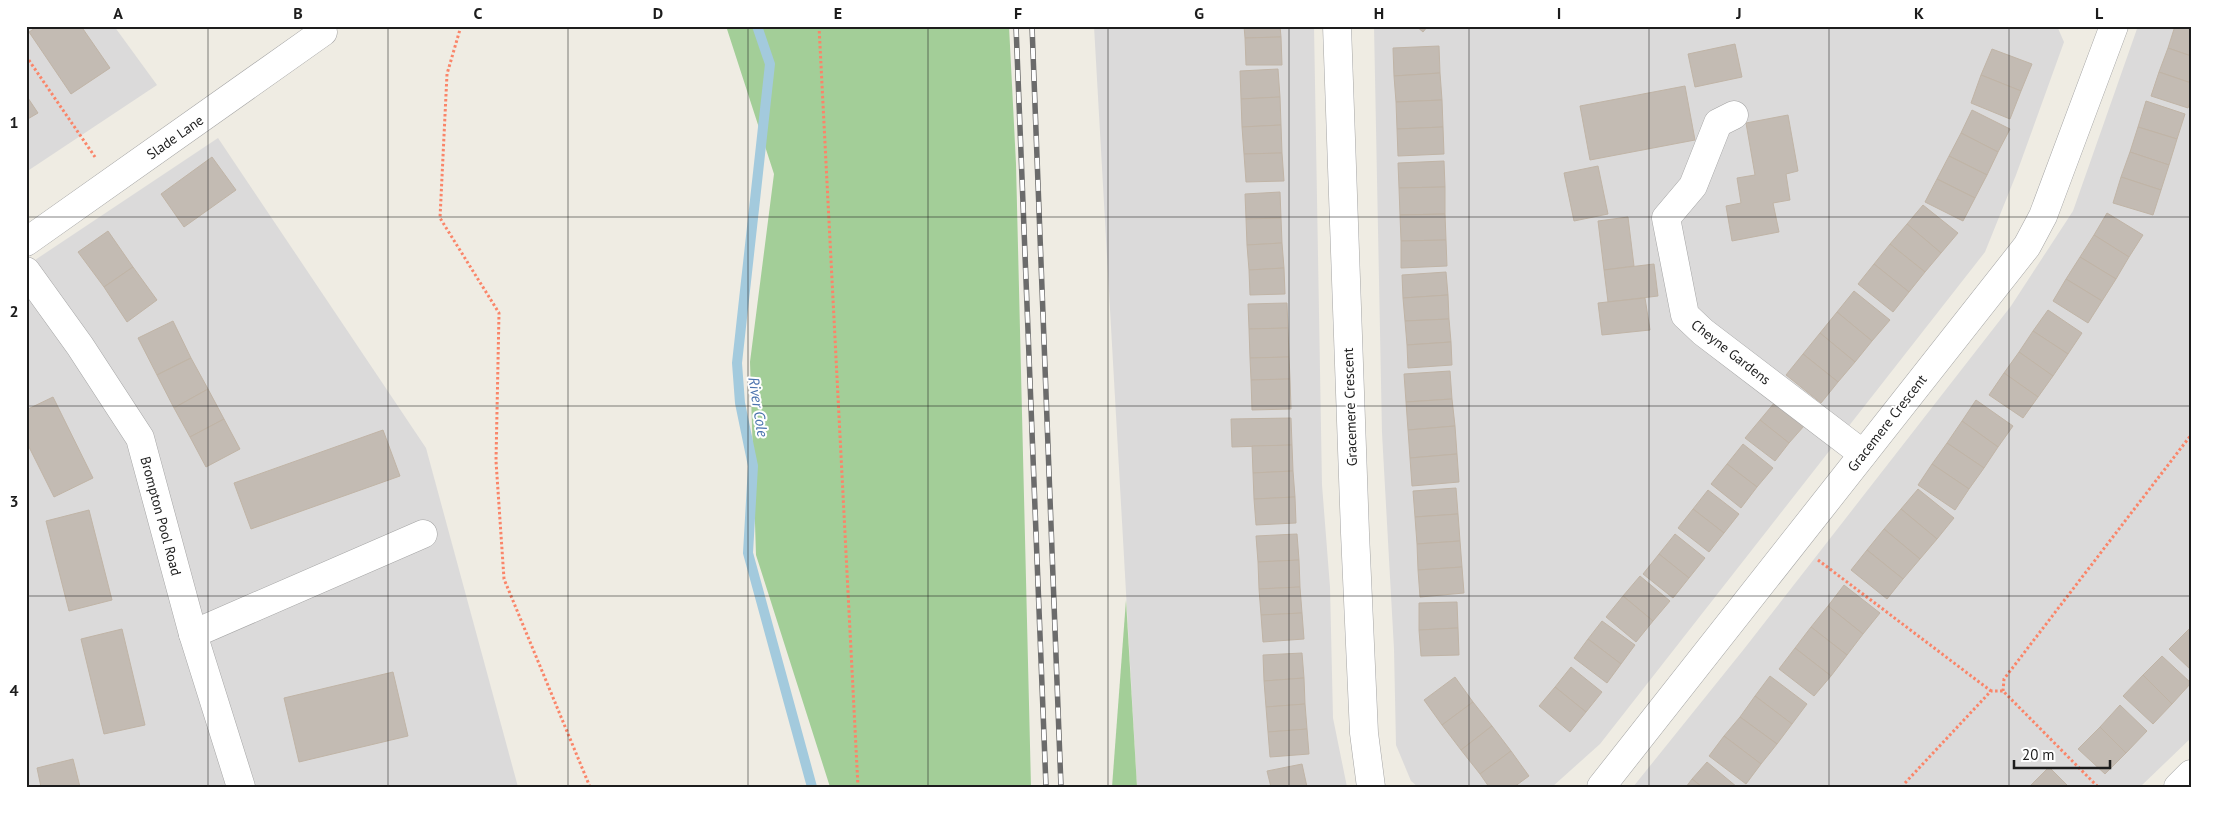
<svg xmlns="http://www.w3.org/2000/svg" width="2217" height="813" viewBox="0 0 2217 813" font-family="'PT Sans',sans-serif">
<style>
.residential{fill:#dbdada}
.forest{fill:#a3ce98}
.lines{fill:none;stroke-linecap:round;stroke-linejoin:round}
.stream{stroke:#a3cadd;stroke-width:10}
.building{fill:#c3bbb3;stroke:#c0b4a6}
.minor-casing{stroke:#a4a4a4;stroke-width:29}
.path{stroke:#fa8569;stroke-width:3;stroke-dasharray:2.5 2.5;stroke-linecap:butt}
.minor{stroke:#fff;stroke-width:28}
.rail-casing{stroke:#6b6b6b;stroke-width:5.5}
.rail{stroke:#fff;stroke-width:4;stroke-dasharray:11;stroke-linecap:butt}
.grid{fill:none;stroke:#1d1d1d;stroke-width:1;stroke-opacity:0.55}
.labels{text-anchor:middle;stroke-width:4;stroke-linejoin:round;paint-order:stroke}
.street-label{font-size:14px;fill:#1d1d1d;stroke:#fff}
.water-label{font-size:15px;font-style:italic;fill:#4a72ad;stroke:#fff}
.neatline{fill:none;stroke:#1d1d1d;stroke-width:2}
.grid-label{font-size:16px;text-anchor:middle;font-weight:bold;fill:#1d1d1d}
</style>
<rect width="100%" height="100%" fill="#efece3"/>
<g class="residential">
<polygon points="26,26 114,26 157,85 26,172"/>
<polygon points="1094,26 1314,26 1322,485 1330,587 1333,718 1347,787 1137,787"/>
<polygon points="1374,26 2057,26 2064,42 2016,175 1985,252 1600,744 1552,787 1418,787 1411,781 1396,745 1394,649 1382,433"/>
<polygon points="2138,26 2191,26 2191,738 2140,787 1633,787 1744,649 2011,306 2073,211"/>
<polygon points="218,138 426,448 518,787 26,787 26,266"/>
</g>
<g class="forest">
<polygon points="726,26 1009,26 1016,164 1031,787 830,787 756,555 750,362 774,174"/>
<polygon points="1126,600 1137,787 1112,787"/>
</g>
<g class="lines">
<polyline class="stream" points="757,26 770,64 737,363 740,403 753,466 748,553 812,787"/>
</g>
<g class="building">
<polygon points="38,26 81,26 110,68 71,94 29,32"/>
<polygon points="1244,26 1280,26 1281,37 1245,38"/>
<polygon points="1416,26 1428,26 1423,32"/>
<polygon points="2175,26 2191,29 2191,56 2168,48"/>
<polygon points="1281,37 1282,65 1246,65 1245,38"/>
<polygon points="1735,44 1742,77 1695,87 1688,54"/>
<polygon points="1439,46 1440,73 1394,76 1393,48"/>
<polygon points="2168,48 2191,56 2191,83 2159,72"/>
<polygon points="1992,49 2032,64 2021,91 1981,75"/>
<polygon points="1278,69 1280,97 1241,99 1240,71"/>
<polygon points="2159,72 2191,83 2191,100 2188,108 2151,96"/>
<polygon points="1440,73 1442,100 1396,102 1394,76"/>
<polygon points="1981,75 2021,91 2010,119 1971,103"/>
<polygon points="1685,86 1695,140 1590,160 1580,106"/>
<polygon points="26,95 38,113 26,120"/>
<polygon points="1280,97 1281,125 1242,127 1241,99"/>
<polygon points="1442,100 1443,127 1397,129 1396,102"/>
<polygon points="2146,101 2185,114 2177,139 2138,127"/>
<polygon points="1972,110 2010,129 1998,152 1961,133"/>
<polygon points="1788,115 1798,171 1786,174 1790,200 1773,203 1779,232 1732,241 1726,206 1741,203 1737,178 1755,175 1746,123"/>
<polygon points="1281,125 1282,153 1244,154 1242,127"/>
<polygon points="1443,127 1444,154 1398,156 1397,129"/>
<polygon points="2138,127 2177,139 2169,165 2130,152"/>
<polygon points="1961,133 1998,152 1987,175 1949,156"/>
<polygon points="2130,152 2169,165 2161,190 2121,177"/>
<polygon points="1282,153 1284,181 1246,182 1244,154"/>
<polygon points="1949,156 1987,175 1975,198 1937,179"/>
<polygon points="212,157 236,190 184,227 161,194"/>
<polygon points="1444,161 1445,187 1399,188 1398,163"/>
<polygon points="1598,166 1608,214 1574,221 1564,173"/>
<polygon points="2121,177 2161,190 2153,215 2113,203"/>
<polygon points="1937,179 1975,198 1963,221 1925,202"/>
<polygon points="1445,187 1445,214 1400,215 1399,188"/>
<polygon points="1280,192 1281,218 1246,219 1245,194"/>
<polygon points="1923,205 1958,233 1941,253 1907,224"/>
<polygon points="2107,213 2143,235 2129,257 2094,235"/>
<polygon points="1445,214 1446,240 1401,241 1400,215"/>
<polygon points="1628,217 1634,266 1604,270 1598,221"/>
<polygon points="1281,218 1282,243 1247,245 1246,219"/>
<polygon points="1907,224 1941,253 1925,272 1890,244"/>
<polygon points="108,231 133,267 104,287 78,252"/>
<polygon points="2094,235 2129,257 2116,279 2080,257"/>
<polygon points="1446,240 1447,266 1401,268 1401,241"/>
<polygon points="1282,243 1284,268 1249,270 1247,245"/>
<polygon points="1890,244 1925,272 1909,292 1874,264"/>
<polygon points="2080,257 2116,279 2102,301 2066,279"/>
<polygon points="1654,264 1658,296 1608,302 1604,270"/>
<polygon points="1874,264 1909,292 1893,312 1858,284"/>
<polygon points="133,267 157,300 127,322 104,287"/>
<polygon points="1284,268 1285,294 1250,295 1249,270"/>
<polygon points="1446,272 1448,295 1403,298 1402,275"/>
<polygon points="2066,279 2102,301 2088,323 2053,301"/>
<polygon points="1854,291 1890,320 1872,341 1837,312"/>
<polygon points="1448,295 1449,319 1405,321 1403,298"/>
<polygon points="1645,298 1650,330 1602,335 1598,303"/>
<polygon points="1287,303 1288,328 1249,329 1248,304"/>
<polygon points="2048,310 2082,333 2068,354 2033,331"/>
<polygon points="1837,312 1872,341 1855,362 1820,333"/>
<polygon points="1449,319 1451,342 1407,345 1405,321"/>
<polygon points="173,321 191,358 157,375 138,338"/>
<polygon points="1288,328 1289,357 1250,358 1249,329"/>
<polygon points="2033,331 2068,354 2053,376 2019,352"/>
<polygon points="1820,333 1855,362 1838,382 1803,354"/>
<polygon points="1451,342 1452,365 1408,368 1407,345"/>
<polygon points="2019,352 2053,376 2038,397 2004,373"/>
<polygon points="1803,354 1838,382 1821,403 1786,375"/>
<polygon points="1289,357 1290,379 1251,380 1250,358"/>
<polygon points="191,358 208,389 174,408 157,375"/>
<polygon points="1450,371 1452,399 1406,402 1404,374"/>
<polygon points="2004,373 2038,397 2023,418 1989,395"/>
<polygon points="1290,379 1291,409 1252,410 1251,380"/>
<polygon points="208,389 224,419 190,437 174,408"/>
<polygon points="53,397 93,478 54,497 26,441 26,410"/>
<polygon points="1452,399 1455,426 1408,430 1406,402"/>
<polygon points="1976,400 2013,426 1998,447 1962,421"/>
<polygon points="1775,402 1804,426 1789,443 1760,420"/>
<polygon points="1291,418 1292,445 1232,447 1231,419"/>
<polygon points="224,419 240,449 206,467 190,437"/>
<polygon points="1760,420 1789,443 1775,461 1745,438"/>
<polygon points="1962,421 1998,447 1984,468 1947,443"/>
<polygon points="1455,426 1457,454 1410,458 1408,430"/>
<polygon points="383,430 400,476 251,529 234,483"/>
<polygon points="1947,443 1984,468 1969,489 1932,464"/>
<polygon points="1743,444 1773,468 1757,487 1727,464"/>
<polygon points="1292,445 1293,471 1253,473 1252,446"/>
<polygon points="1457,454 1459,482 1412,486 1410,458"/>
<polygon points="1727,464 1757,487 1741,508 1711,484"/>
<polygon points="1932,464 1969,489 1955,510 1918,485"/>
<polygon points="1293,471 1295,497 1254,499 1253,473"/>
<polygon points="1456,488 1458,514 1415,517 1413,491"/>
<polygon points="1918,489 1954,518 1937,539 1901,509"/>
<polygon points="1708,490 1739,514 1724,533 1693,509"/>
<polygon points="1295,497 1296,523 1256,525 1254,499"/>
<polygon points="1693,509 1724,533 1709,552 1678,528"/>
<polygon points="1901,509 1937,539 1920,559 1884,529"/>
<polygon points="89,510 112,600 69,611 46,521"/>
<polygon points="1458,514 1460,541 1417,544 1415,517"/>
<polygon points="1884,529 1920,559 1903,579 1867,550"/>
<polygon points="1297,534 1299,560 1258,562 1256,536"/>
<polygon points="1675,534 1705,558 1689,578 1659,554"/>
<polygon points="1460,541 1462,567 1418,570 1417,544"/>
<polygon points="1867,550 1903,579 1887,599 1851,570"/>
<polygon points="1659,554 1689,578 1673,598 1643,574"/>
<polygon points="1299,560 1300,587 1259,589 1258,562"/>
<polygon points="1462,567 1464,593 1420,597 1418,570"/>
<polygon points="1640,576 1670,601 1653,621 1623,596"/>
<polygon points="1844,585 1880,613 1863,634 1828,606"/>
<polygon points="1300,587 1302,613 1261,615 1259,589"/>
<polygon points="1623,596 1653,621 1636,642 1606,617"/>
<polygon points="1457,602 1458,628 1419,630 1419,603"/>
<polygon points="1828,606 1863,634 1847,655 1811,627"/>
<polygon points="1302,613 1304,639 1263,642 1261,615"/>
<polygon points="1602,621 1635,645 1621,664 1588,639"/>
<polygon points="1811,627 1847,655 1831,676 1795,648"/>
<polygon points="1458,628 1459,655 1421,656 1419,630"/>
<polygon points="122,629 145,725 104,734 81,639"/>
<polygon points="2189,629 2191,630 2191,670 2169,649"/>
<polygon points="1588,639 1621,664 1607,683 1574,658"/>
<polygon points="1795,648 1831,676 1814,696 1779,669"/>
<polygon points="1302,653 1304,678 1264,681 1263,655"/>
<polygon points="2162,656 2191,683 2172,704 2143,675"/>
<polygon points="1571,667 1602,692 1586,712 1555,687"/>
<polygon points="393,672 408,736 299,762 284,698"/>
<polygon points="2143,675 2172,704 2153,724 2123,696"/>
<polygon points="1770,676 1807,704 1792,724 1755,696"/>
<polygon points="1455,677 1473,702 1442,725 1424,700"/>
<polygon points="1304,678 1305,704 1266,707 1264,681"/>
<polygon points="1555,687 1586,712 1570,732 1539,706"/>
<polygon points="1755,696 1792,724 1777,744 1740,717"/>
<polygon points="1473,702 1492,726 1461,750 1442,725"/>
<polygon points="1305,704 1307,729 1268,732 1266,707"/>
<polygon points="2120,705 2147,731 2126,753 2100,727"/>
<polygon points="1740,717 1777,744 1761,764 1724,736"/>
<polygon points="1492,726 1511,751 1480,774 1461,750"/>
<polygon points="2100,727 2126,753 2105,774 2078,749"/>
<polygon points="1307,729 1309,754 1270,757 1268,732"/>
<polygon points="1724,736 1761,764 1746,784 1709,756"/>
<polygon points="1511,751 1529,776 1514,787 1489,787 1480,774"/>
<polygon points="73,759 80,787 41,787 37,768"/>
<polygon points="1707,762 1737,787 1702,787 1692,779"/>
<polygon points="1302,764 1307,787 1271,787 1267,771"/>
<polygon points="2049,767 2069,787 2031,785"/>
<polygon points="1692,779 1702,787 1686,787"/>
</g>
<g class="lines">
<defs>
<g id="minor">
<polyline points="1337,26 1355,533 1364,733 1371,787"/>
<polyline points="1734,115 1718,123 1693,186 1666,218 1685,315 1703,332 1863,454"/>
<polyline points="26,242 323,32"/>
<polyline points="26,271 80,346 140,438 193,634 241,787"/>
<polyline points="193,634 423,534"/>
<polyline points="1601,787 2027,246 2043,216 2114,26"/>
<polyline points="2178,787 2191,774"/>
</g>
</defs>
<use href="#minor" class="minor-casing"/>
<g class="path">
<polyline points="461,26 447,74 440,218 499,313 496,461 504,579 590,787"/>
<polyline points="819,26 858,787"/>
<polyline points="26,56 95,157"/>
<polyline points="1818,560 1991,691"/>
<polyline points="2003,691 2004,679 2191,435"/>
<polyline points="1905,783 1991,691 2003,691 2098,787"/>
</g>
<use href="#minor" class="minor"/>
<defs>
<g id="rail">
<polyline points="1016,26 1046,787"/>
<polyline points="1032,26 1061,787"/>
</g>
</defs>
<use href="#rail" class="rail-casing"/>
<use href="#rail" class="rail"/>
</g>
<path class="grid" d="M208,26V787M388,26V787M568,26V787M748,26V787M928,26V787M1108,26V787M1289,26V787M1469,26V787M1649,26V787M1829,26V787M2009,26V787M26,217H2191M26,406H2191M26,596H2191"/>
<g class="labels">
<g class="street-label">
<text transform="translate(175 137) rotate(-35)" y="5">Slade Lane</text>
<text transform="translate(1731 352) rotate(38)" y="5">Cheyne Gardens</text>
<text transform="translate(1350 407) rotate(-92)" y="5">Gracemere Crescent</text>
<text transform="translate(1887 423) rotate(-52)" y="5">Gracemere Crescent</text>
<text transform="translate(161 516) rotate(75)" y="5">Brompton Pool Road</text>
</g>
<g class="water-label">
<text transform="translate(758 407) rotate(81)" y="5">River Cole</text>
</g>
</g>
<rect width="2217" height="813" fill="none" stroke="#ffffff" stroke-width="55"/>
<path d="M2014 760v8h96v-8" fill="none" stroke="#1d1d1d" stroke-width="2.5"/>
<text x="2022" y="760" font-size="15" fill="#1d1d1d" stroke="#ffffff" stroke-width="4" paint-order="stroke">20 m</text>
<rect x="28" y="28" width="2162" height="758" class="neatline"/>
<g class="grid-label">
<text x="118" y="19">A</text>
<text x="298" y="19">B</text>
<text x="478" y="19">C</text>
<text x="658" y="19">D</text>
<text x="838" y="19">E</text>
<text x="1018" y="19">F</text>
<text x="1199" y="19">G</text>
<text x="1379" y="19">H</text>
<text x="1559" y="19">I</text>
<text x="1739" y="19">J</text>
<text x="1919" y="19">K</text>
<text x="2099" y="19">L</text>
<text x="14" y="128">1</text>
<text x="14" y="317">2</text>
<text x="14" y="507">3</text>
<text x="14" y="696">4</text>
</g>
</svg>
